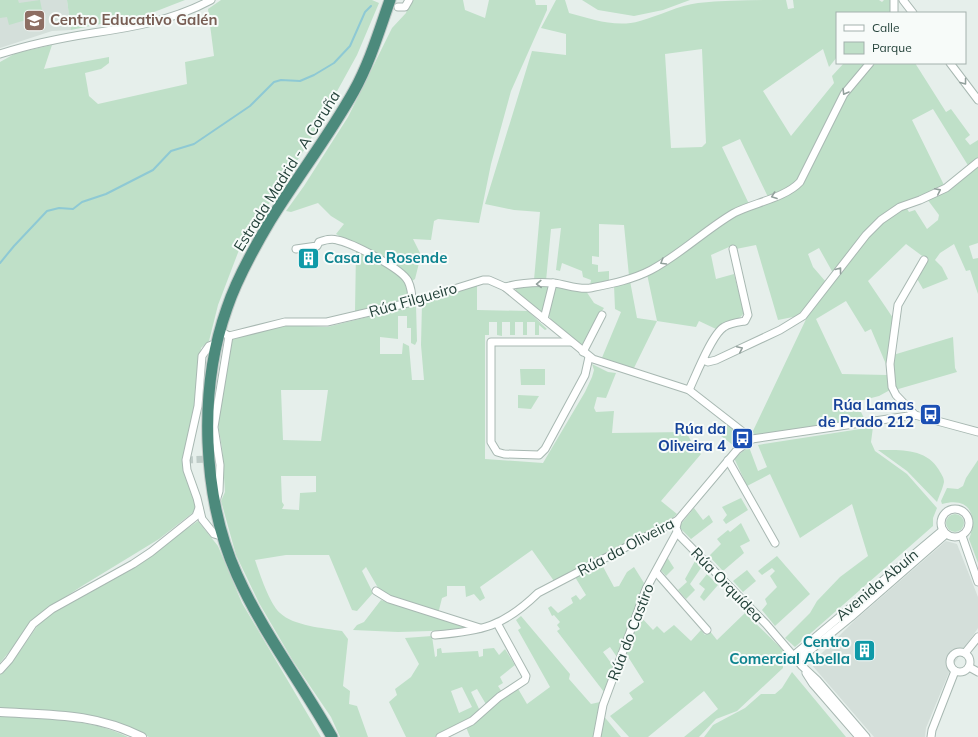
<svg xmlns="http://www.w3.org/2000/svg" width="978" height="737" viewBox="0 0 978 737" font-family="Mulish,sans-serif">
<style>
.built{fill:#d4dfda}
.green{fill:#bfe0c8;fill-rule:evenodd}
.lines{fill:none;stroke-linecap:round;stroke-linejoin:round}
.stream{stroke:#8ec9d4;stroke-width:2}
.minor-tunnel{stroke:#bfccc8;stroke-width:7;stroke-dasharray:7 3.5;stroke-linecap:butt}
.minor-casing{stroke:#a8b8b2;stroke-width:9}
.tertiary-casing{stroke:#a8b8b2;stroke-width:10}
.trunk-casing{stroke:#c2cac8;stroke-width:13}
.minor{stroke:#fff;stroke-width:7}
.tertiary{stroke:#fff;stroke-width:8}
.trunk{stroke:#4c8a7c;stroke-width:11}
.oneway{stroke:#92a09c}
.labels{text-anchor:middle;stroke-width:4;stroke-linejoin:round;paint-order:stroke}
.education-label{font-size:15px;font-weight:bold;fill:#785e54;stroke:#f7fbf9;text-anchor:start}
.street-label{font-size:15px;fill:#24423a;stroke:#f7fbf9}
.culture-label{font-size:15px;font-weight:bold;fill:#0d838f;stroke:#f7fbf9;text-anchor:start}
.transit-label{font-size:15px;font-weight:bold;fill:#164399;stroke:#f7fbf9;text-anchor:end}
</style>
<rect width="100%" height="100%" fill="#e6efeb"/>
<g class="built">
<polygon points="0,0 67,0 71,30 52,31 0,48"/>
<polygon points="946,541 957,544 978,597 978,628 950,670 926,728 925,737 874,737 811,664 854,621"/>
</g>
<g class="green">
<polygon points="0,0 18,0 19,3 40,0 43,15 9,25 7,17 0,18"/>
<polygon points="67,0 185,0 149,14 71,30"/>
<polygon points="221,0 372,0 379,3 357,55 308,144 239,250 218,305 209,341 201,348 195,404 184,453 196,502 195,511 159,539 82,586 41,613 0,663 0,62 16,53 52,45 44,69 109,57 109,63 101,69 85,73 89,96 98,104 187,84 185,62 214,56 208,9"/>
<polygon points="410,0 463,0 465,10 485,18 489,0 535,0 536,5 547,5 547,10 511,91 491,164 479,223 438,219 434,221 431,240 413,239 421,255 415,279 412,281 399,269 336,234 344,224 331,216 318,203 291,212 286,211 304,186 348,117 392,28 406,13"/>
<path d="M556,0H565L569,13C592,19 616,28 640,21C659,16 679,5 698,3C727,0 757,0 786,0L788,9L794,8L793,0H879L882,2L884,0H891L892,13H837V57L829,67L823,49L763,91L791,136L834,83L832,76L844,63H868L847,85L808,159L799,180L787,190L768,197L740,139L722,147L749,204C711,229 673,260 629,276L624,225L599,224V257L592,256V264L598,265V272L609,271V280L590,285L591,280L583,277L582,271L562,263L560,271L556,270L561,228L551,229L546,281L534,280L540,212L514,210L485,204L532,51L566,55V34L541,28ZM702,49L706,143L702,147L671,148L665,54Z"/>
<polygon points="582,0 690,0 663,10 634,16 598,10"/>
<path d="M874,63H915L946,112L951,109L970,135L965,139L970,145L978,140V159L969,167L933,109L912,120L944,185L895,207L833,273L819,248L808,254L813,267L826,282L802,314L794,320L793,317L778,320L756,245L736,249L729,247L711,255L716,279L734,274L744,313C737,323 726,322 716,329L699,321L696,327L657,321L633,370L601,360L621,312L615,309L614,285L630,281L637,318L657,321L647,274L715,228L753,206L797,189L842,100Z"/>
<polygon points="978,166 978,243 969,246 973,259 978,258 978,294 970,270 966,271 954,244 940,253 935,260 942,267 948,279 923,289 916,277 925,258 906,244 868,281 893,318 888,369 871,329 865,332 846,301 816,319 842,374 887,375 890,390 879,396 856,402 864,418 757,435 752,433 808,315 869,234 890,216 906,207 909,212 915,210 927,229 938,220 939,215 927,199"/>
<path d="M356,251C372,259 404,270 409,288C410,291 408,296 407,300L355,312Z"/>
<path d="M477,285V310L528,311L547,329L545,330L539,325V335H535V322H527V335H523V322H515V335H510V322H502V336L497,335V322H489V335H485V459L543,463L585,392L592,377L594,370L592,364L608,372L616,373L606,398L597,397L594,408L596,412L614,411L612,433L686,432L695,448L701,454L661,501L677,514L673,518L554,581L532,550L480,587L485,598L480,601L474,594L466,597L465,586H447V596L442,598L438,614L381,593L366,567L362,571L373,593L357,611L352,610L329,555H286L255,560C260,574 269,603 280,613C294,626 323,628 342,631L348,639L343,686L350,691L349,704L357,706L368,737H340L331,717L293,661L259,603L236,555L221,501L225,492L222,448L217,418L230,339L289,325L327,327L416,305L417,341L415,345L411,343V328H407V316H398V339L380,337V354H402L403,343L409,346L412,380H424L421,345L422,303ZM281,390H328L321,441L283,440ZM281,476H316V492L300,493L299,510L282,509L284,505L282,502Z"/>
<polygon points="548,285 550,288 543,315 516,292 516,288"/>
<polygon points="559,286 586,291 594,303 604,308 596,319 585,345 582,346 552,321 549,316 555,288"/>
<polygon points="953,337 955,368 957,372 895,390 893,355"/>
<polygon points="520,369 545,369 545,385 521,385"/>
<polygon points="518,395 539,396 531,409 518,408"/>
<polygon points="728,423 743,435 734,446 720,435"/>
<polygon points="873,427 871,442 875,451 907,474 937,508 933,518 933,526 795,647 785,638 810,613 817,601 840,577 868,556 852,504 800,538 770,474 747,486 734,458 749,447 758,471 767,467 758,445"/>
<path d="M878,450C901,450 926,448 939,470C941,474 944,477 944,482C943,488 939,496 937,502L907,471Z"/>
<path d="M978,460V563L969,539C978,516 970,496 942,504L941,501L947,488L958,489L963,486L966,478Z"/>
<polygon points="741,498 748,510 726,524 723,520 727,515 722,507"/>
<polygon points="694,508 703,520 709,515 713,522 691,539 680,528 681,524"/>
<circle cx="955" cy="523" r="9"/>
<polygon points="198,521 218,546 242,603 321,737 149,737 107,719 89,715 0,710 0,674 20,651 38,625 54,611 121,574"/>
<polygon points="741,523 750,541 740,546 744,553 723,571 709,556 721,544 717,539 728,530 730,532"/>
<polygon points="777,556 810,594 775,626 762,610 767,604 765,599 777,587 770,576 775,571 772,568 762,575 758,571"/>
<polygon points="667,557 674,568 666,576 660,569"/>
<polygon points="695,561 701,568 690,584 695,590 686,599 678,590 687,582 685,579"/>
<polygon points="601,563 614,587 619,586 627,572 634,567 644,583 633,619 617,657 610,647 603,652 614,667 604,692 557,631 560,629 557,625 560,622 554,615 552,616 548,608 551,606 558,613 573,603 571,598 576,595 580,600 586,595 575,577"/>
<polygon points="747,570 756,581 743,592 733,581"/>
<polygon points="707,574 718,585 704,601 700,597 705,589 699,584"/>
<polygon points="381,600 465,626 466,628 463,630 398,632 353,630 357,625 364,622"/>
<polygon points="745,613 783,650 783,668 737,711 716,719 699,737 684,737 718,709 704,691 648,737 629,737 610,716 633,699 629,693 644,682 625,652 640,616 653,630 657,626 664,633 674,625 691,641 701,630 705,635 709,630 717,640"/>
<polygon points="521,616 570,674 569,679 591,704 600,702 595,737 470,737 466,727 517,687 527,704 550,687 518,630 521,628 516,620"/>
<path d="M432,636L435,657L437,656V649L441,648L442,653L478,651L479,657L483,656V649L494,648L499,655L505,649L515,665L500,677L503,683L498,686L502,692L487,706L477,689L471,692L480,711L459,726L435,737H406L389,702L397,695L395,689L411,677L419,664L405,638ZM462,687L472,707L459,713L451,691Z"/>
<polygon points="792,672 846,737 704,737 713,725 745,708 761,694 775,694 782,688"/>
<polygon points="602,714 621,737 598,737"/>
<path d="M0,715C42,719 90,718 128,737H0Z"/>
</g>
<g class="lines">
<polyline class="stream" points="0,263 14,246 47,211 59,208 73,209 82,202 106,194 153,170 171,151 194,144 250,106 274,82 281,80 300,81 314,75 334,63 350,46 365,12 371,6"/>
<polyline class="minor-tunnel" points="186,460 213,459"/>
<defs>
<g id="minor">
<polyline points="894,0 894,13"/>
<polyline points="903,0 913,13"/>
<polyline points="398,7 405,7 409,0"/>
<path d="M0,54C31,44 61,38 93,33C134,27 174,20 211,0"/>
<polyline points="950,63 978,100"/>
<path d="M296,249L317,246L319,242C325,240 331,238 337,240C352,243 401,268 408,281C411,287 412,295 412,302"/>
<path d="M505,287C520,283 538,282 553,283C565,284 578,290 590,288C610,284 632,280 651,270C681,254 705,230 734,213C753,203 785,198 800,182L844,94L870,63"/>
<polyline points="544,319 553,283"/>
<polyline points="220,331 229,336 285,322 327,322 412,302 483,280 489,280 505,287 593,359 689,390 752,439"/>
<polyline points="571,342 491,342 491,442 497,452 504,454 539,455 545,449 585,375 589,357"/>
<polyline points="217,343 209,346 202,356 198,406 186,460 187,470 197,498 202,519 214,534 224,537"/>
<polyline points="583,352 602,315"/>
<polyline points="704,360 708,362 716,360 780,330 803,316 866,235 881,220 900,207 920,200 946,188 978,162"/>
<path d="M689,390C696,375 712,334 724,327C730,323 739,322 745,321L748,315L733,249"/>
<polyline points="915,415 896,395 892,387 890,364 898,305 924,260"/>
<polyline points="728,460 775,543"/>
<polyline points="216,501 219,491 220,465 214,427 229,336"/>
<circle cx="955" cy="523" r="14"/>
<polyline points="678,520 676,528 679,535 766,624 802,666 817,680 866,737"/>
<polyline points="962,536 978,582"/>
<polyline points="656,572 707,630"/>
<polyline points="376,591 389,599 480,628"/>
<path d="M435,635C482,631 503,627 538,593L678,520L737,450L752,439L915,415L978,432"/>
<circle cx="960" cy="662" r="10"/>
<polyline points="965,653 978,637"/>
<polyline points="793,656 943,530"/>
<polyline points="797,661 851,617 946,534"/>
<polyline points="969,667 978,672"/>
<polyline points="0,670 9,660 33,624 52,609 133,564 151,552 196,516 199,508"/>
<polyline points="806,673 813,684 859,737"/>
<polyline points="440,737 472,721 499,697 525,680 526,676 497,623"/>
<polyline points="597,737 603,705 646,589 677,532"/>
<polyline points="931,737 932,730 955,671"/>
</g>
<path id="tertiary" d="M0,712C51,715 94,713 142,737"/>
<path id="trunk" d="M332,737C301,682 263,633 237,575C202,497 198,389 227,308C237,278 254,248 270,221C297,177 329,136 354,91C370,62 379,31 390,0"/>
</defs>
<use href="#minor" class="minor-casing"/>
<use href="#tertiary" class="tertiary-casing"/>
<use href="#trunk" class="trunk-casing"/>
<use href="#minor" class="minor"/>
<use href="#tertiary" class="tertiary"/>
<use href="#trunk" class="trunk"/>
</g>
<defs><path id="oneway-chevron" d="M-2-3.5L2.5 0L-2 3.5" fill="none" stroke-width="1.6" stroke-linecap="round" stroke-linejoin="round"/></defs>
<g class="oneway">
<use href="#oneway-chevron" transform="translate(964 82) rotate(53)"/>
<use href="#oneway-chevron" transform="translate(845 92) rotate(121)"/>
<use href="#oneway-chevron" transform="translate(938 191) rotate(-26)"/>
<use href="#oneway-chevron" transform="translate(774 196) rotate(160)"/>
<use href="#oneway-chevron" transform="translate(663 262) rotate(149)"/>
<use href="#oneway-chevron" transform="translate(839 270) rotate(-52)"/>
<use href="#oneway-chevron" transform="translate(539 284) rotate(178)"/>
<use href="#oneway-chevron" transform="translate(740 349) rotate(-25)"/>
</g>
<defs>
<symbol id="school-square" viewBox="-11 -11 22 22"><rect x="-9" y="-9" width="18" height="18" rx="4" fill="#8d6e63" stroke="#f7fbf9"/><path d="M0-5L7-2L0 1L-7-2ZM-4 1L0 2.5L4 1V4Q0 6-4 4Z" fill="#fff"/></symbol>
<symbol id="building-square" viewBox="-11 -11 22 22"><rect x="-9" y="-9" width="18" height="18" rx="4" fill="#0f9aa8" stroke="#f7fbf9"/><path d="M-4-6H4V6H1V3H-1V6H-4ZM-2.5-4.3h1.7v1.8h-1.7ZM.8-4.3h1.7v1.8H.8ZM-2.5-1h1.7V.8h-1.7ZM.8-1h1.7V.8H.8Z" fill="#fff"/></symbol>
<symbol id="bus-square" viewBox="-11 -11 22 22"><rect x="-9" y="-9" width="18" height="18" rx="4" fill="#1a4fb4" stroke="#f7fbf9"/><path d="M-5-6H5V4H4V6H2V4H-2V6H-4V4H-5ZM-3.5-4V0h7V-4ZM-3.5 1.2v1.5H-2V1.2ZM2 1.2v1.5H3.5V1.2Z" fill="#fff"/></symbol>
</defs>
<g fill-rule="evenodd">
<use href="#school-square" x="22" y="8" width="25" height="25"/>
<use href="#building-square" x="296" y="246" width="25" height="25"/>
<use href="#bus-square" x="918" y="402" width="25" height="25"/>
<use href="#bus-square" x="730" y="426" width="25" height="25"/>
<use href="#building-square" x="852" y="638" width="25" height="25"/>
</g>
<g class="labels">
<g class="education-label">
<text x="50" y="25">Centro Educativo Galén</text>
</g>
<g class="street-label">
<text transform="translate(287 171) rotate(-58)" y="5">Estrada Madrid - A Coruña</text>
<text transform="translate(413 300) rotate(-16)" y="5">Rúa Filgueiro</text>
<text transform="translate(626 547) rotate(-28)" y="5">Rúa da Oliveira</text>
<text transform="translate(727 585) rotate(46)" y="5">Rúa Orquídea</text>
<text transform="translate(877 585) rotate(-40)" y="5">Avenida Abuín</text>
<text transform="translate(631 632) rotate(-69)" y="5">Rúa do Castiro</text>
</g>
<g class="culture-label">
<text x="324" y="263">Casa de Rosende</text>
<text x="850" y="647" text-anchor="end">Centro<tspan x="850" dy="17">Comercial Abella</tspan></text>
</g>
<g class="transit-label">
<text x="914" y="410">Rúa Lamas<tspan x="914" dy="17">de Prado 212</tspan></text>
<text x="726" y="434">Rúa da<tspan x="726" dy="17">Oliveira 4</tspan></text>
</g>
</g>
<rect x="836" y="12" width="130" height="52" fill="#f7fbf9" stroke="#a3b1ad"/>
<rect x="844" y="25" width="20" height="6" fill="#ffffff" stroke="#a3b1ad"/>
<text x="872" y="32" font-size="12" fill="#24423a">Calle</text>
<rect x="844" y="42" width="20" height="12" fill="#bfe0c8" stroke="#a3b1ad"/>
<text x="872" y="52" font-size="12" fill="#24423a">Parque</text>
</svg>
